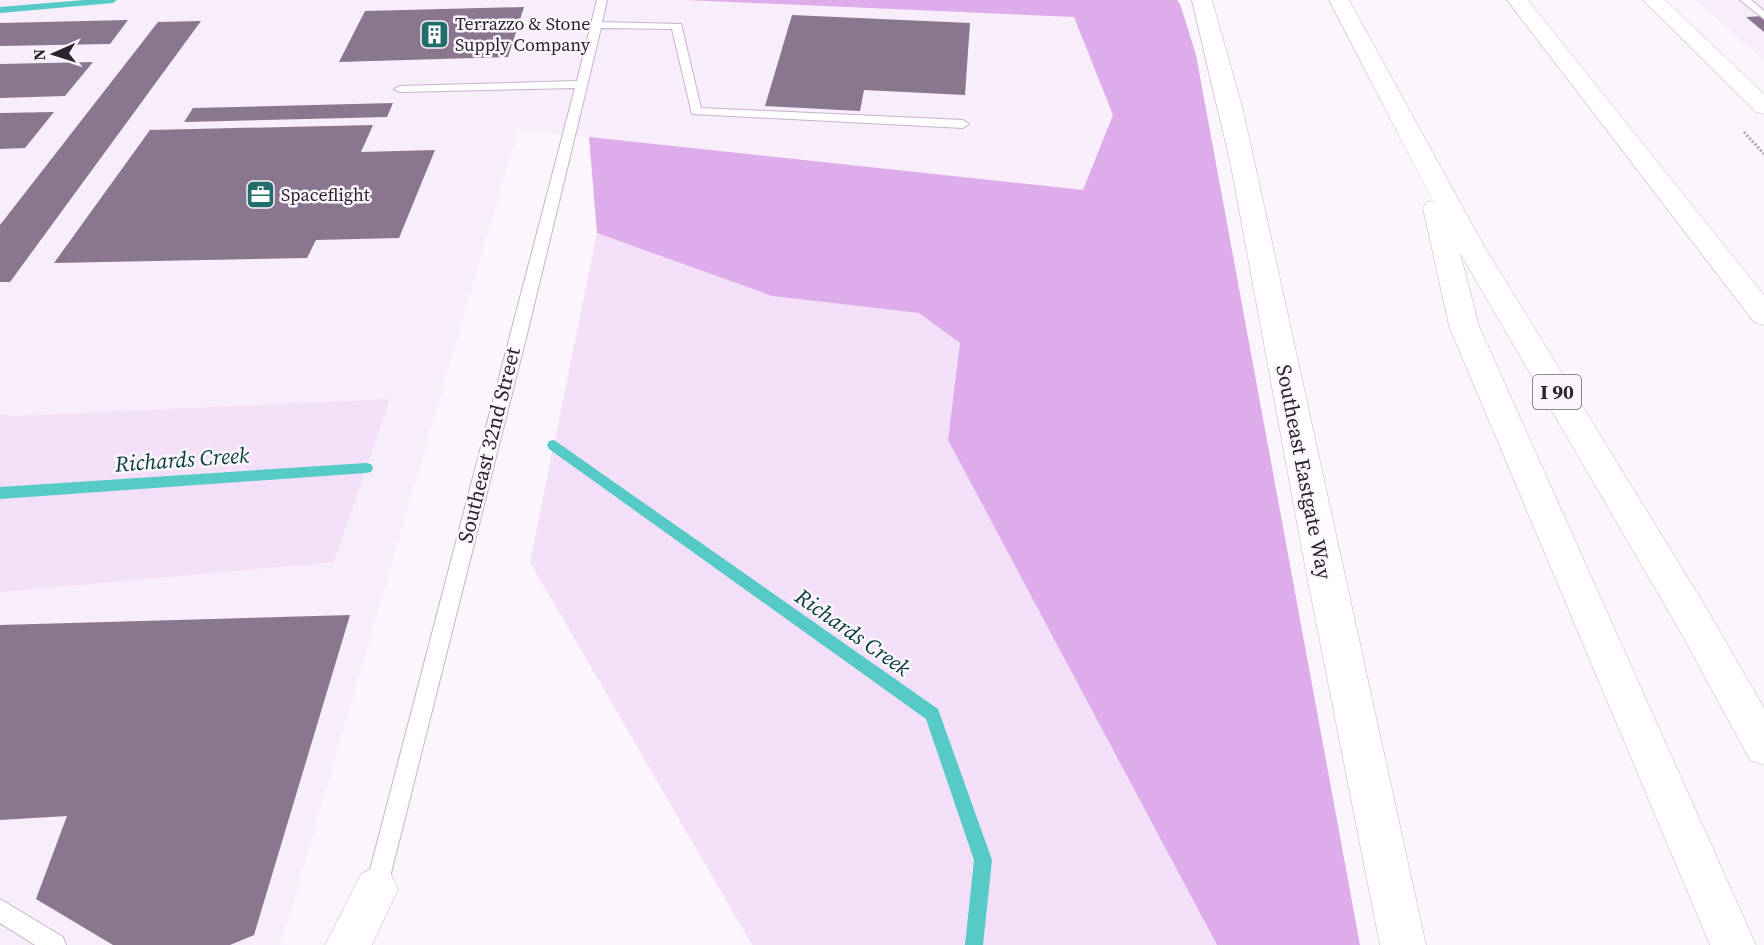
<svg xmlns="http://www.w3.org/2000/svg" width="1764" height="945" viewBox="0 0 1764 945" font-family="'Source Serif 4',serif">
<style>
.built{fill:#f8edfb}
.green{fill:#f3e0f8}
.forest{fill:#deabeb}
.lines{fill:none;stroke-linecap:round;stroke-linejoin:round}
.stream{fill:#55cac6;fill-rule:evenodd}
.building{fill:#8b7690}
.service-casing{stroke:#c8b2cd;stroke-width:2}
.secondary-casing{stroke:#c8b2cd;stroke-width:1}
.motorway-casing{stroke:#c8b2cd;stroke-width:1}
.path{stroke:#aca6ae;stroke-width:3;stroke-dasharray:2 2;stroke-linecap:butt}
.service{fill:#fff;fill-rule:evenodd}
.secondary{fill:#fff;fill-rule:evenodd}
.motorway{fill:#fff;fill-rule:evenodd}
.labels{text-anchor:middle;stroke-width:5;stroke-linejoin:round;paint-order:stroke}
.far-poi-label{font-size:18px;fill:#2b232d;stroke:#faf6fc;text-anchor:start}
.shield{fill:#faf6fc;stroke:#69626b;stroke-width:1.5}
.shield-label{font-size:20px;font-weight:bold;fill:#2b232d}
.street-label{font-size:21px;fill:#2b232d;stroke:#faf6fc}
.water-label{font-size:22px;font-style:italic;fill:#003a39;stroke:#faf6fc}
</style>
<rect width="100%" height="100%" fill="#faf6fc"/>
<g class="built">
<polygon points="0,0 686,0 1074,16 1113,115 1083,190 518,130 281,945 0,945"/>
<polygon points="1696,0 1764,0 1764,61"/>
</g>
<g class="green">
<polygon points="597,233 772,296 920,313 961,343 948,440 1217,945 752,945 530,562"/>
<polygon points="390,399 334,562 0,592 0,414 18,416"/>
</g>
<polygon class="forest" points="686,0 1177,0 1180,4 1196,55 1360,945 1217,945 948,440 960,343 919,313 772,296 597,233 589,137 1083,190 1113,115 1074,17"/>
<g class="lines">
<g class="stream">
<polygon points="84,0 117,0 113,3 0,13 0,7"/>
<polygon points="554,440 938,709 992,860 983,945 965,945 974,860 926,719 549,449 547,445 549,441"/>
<polygon points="366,463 371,464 373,468 371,472 366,473 0,499 0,487"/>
</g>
</g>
<g class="building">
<polygon points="524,7 508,57 339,62 365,11"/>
<polygon points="792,15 970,23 965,95 864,90 860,111 765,106"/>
<polygon points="1764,16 1764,32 1746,17"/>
<polygon points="128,20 110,44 0,46 0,23"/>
<polygon points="201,21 10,282 0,282 0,225 158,22"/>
<polygon points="93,62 65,96 0,98 0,64"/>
<polygon points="393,103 387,117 184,122 193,108"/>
<polygon points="54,112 25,148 0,149 0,113"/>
<polygon points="373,125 361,152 435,150 399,238 316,240 307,258 54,263 150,130"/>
<polygon points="350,615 254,935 230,945 113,945 36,899 67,816 0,820 0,625"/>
</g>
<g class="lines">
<defs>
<g id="service">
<polygon points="597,0 607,0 602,22 681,24 701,108 963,120 969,124 963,128 692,114 672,29 601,28 527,334 387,889 384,897 376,900 368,897 365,889 575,88 400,92 394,89 400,86 577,81"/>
<polygon points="1740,0 1751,0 1764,11 1764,19"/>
<polygon points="0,899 63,937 66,945 35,945 0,923"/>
</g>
<g id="secondary">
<polygon points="1192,0 1212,0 1243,110 1426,945 1380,945 1306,571 1231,166"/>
<polygon points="1643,0 1665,0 1764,94 1764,114 1756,112"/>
<polygon points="376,867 391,874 398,889 372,945 325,945 361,874"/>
</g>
<g id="motorway">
<polygon points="1329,0 1349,0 1484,246 1707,609 1764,708 1764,765 1750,760 1681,633 1460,253 1479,326 1756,945 1710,945 1449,326 1423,208 1427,202 1433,201"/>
<polygon points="1507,0 1528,0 1764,295 1764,325 1754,322"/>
</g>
</defs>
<use href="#service" class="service-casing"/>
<use href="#secondary" class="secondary-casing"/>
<use href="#motorway" class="motorway-casing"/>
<polyline class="path" points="1744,132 1764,154"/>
<use href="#service" class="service"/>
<use href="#secondary" class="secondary"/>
<use href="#motorway" class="motorway"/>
</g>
<defs>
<symbol id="building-square" viewBox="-11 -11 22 22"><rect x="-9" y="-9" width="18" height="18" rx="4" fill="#236e6c" stroke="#faf6fc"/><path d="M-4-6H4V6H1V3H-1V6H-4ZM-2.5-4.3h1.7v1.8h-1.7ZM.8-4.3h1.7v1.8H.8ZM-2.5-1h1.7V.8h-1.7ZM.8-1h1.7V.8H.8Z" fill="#fff"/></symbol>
<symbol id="office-square" viewBox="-11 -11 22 22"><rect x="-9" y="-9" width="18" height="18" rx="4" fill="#236e6c" stroke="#faf6fc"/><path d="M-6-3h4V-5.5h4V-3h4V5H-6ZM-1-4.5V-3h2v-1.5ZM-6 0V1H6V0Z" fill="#fff"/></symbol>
</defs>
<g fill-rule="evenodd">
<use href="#building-square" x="418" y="18" width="33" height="33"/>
<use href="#office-square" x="244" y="178" width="33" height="33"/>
</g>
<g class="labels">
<g class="far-poi-label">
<text x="455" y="30">Terrazzo &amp; Stone<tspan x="455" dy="21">Supply Company</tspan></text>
<text x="281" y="201">Spaceflight</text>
</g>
<rect class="shield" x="1533" y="375" width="48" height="34" rx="4.5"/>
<g class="shield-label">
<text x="1557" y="399">I 90</text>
</g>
<g class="street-label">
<text transform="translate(489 445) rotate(-76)" y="7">Southeast 32nd Street</text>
<text transform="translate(1304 472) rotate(79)" y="7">Southeast Eastgate Way</text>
</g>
<g class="water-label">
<text transform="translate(182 459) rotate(-4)" y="8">Richards Creek</text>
<text transform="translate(853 632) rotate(35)" y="8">Richards Creek</text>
</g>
</g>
<g transform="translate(54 54) rotate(267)" stroke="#faf6fc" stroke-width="4.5" paint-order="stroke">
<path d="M0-4.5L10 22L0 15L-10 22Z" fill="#2b232d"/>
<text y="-9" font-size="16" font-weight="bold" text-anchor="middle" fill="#2b232d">N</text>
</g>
</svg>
